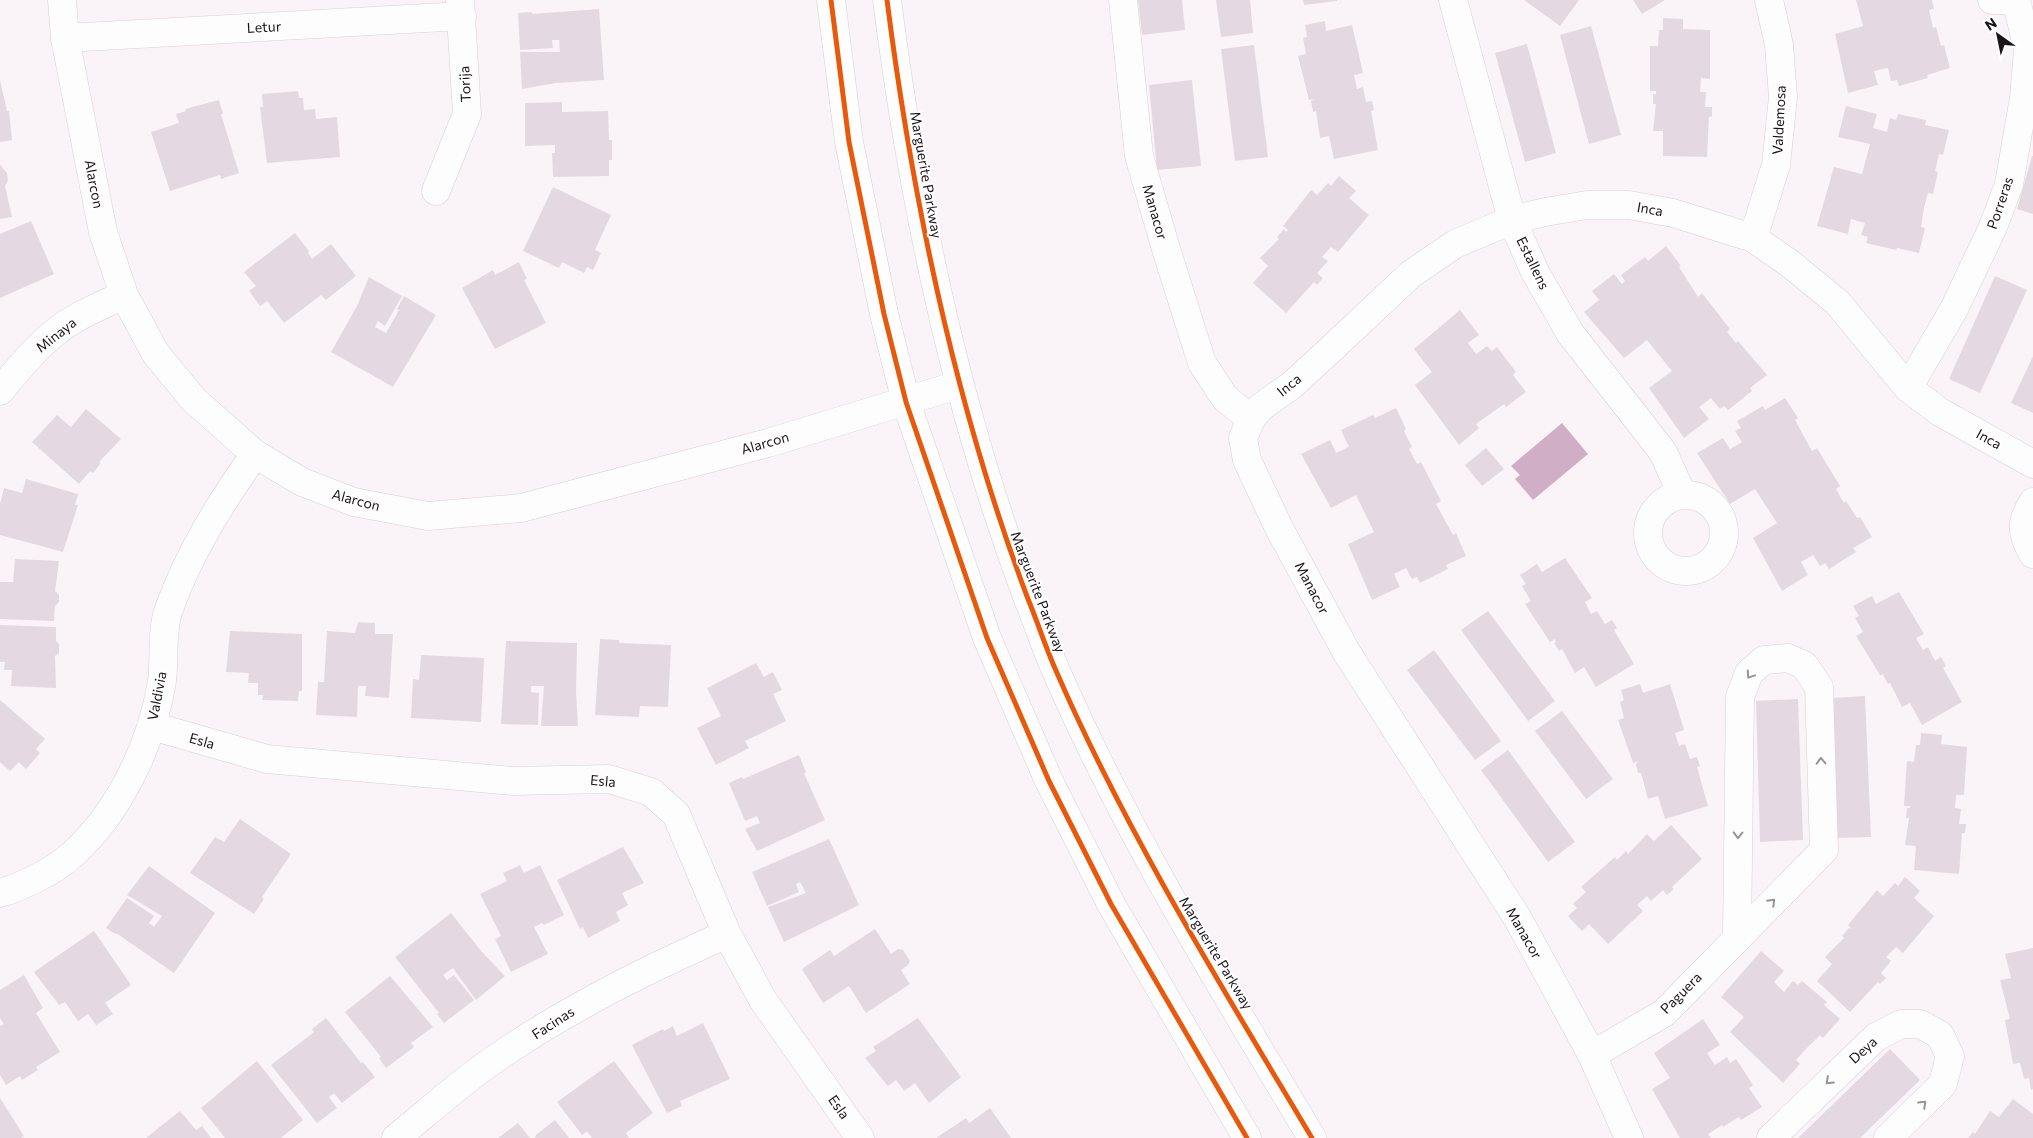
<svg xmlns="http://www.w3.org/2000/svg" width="2033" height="1138" viewBox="0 0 2033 1138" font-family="Commissioner,sans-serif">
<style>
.water{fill:#d0afc6}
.building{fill:#e5d9e1}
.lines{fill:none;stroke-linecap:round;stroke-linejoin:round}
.minor-casing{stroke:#d6cfd4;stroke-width:29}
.primary-casing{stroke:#d6cfd4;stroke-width:29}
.minor{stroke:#fefdfe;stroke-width:28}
.primary{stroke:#fefdfe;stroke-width:28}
.cycleway-casing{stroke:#fff;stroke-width:8}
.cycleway{stroke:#e8590c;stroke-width:5}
.oneway{stroke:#979496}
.labels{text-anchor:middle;stroke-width:4;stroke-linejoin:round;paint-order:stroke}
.street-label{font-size:14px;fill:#1a1318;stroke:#fff}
</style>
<rect width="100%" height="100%" fill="#faf4f8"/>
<polygon class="water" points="1562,423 1588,454 1533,500 1515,479 1520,475 1511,466"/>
<g class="building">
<polygon points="1138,0 1182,0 1185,30 1142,35"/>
<polygon points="1216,0 1250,0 1253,33 1221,37"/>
<polygon points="1303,0 1337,0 1337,1 1304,5"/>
<polygon points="1524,0 1579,0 1560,26"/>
<polygon points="1633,0 1665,0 1642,14"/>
<polygon points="1856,0 1932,0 1934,9 1929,10 1933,28 1936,27 1941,46 1944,45 1950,68 1927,75 1928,78 1899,86 1897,80 1891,81 1888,68 1874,71 1878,85 1848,93 1835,34 1863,26"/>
<polygon points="599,9 604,80 556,83 522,89 520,52 560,52 559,40 552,40 553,48 520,50 518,13 532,12 532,14"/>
<polygon points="1663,18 1683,19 1683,29 1710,30 1710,79 1701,78 1700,92 1706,92 1705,107 1712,107 1712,116 1709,117 1707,157 1663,156 1663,131 1653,131 1656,104 1653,104 1653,94 1656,94 1656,91 1650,91 1650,46 1658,46 1659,30 1663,30"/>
<polygon points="1325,21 1326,31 1352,25 1363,73 1354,75 1357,89 1363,87 1366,102 1372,101 1374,110 1371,111 1378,150 1334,159 1329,136 1320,138 1316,111 1313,112 1311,101 1314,99 1309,100 1298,56 1306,54 1303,38 1307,37 1305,25"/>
<polygon points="1591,26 1621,135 1589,144 1560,35"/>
<polygon points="1527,44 1556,153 1525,162 1495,53"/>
<polygon points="1254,45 1268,157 1235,161 1221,49"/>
<polygon points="0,80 7,111 9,111 12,140 0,142"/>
<polygon points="1192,80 1201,166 1157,170 1149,85"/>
<polygon points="298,91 299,98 303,98 304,110 315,109 316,119 337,117 340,157 267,163 260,107 263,107 262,94"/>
<polygon points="219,100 223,114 221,114 239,173 221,179 220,175 170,191 151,132 179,123 176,114 186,111 185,109"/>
<polygon points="562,102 562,112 608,111 609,140 612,140 612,160 609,160 609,176 553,177 552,153 555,153 555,145 525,146 525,103"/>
<polygon points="1846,106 1877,114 1873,128 1887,132 1890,118 1896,120 1898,114 1926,120 1925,125 1949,130 1943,155 1939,154 1935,171 1938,172 1933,194 1928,193 1924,208 1921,227 1925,228 1919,253 1897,248 1896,250 1866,243 1868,237 1861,235 1865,223 1851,219 1848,234 1817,226 1834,167 1862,174 1870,144 1838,137"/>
<polygon points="2032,156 2033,156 2033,214 2017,209"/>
<polygon points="0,165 7,173 8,181 5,186 12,217 0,219"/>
<polygon points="1339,176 1356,191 1349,198 1369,215 1338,252 1331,247 1322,257 1328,261 1317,273 1323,278 1317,285 1314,282 1286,313 1253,283 1268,266 1260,258 1279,239 1277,237 1284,229 1286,232 1288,230 1283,226 1311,190 1317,195 1328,183 1331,186"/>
<polygon points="553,187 611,215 595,250 601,253 593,270 587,267 584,273 562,262 559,268 523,251"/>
<polygon points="31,221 54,274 0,298 0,234"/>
<polygon points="295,233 309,251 308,253 312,259 331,244 356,276 326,300 321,295 284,323 267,301 260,306 249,291 256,286 244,272"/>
<polygon points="1666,246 1681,266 1679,267 1698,297 1702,293 1730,329 1727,332 1736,343 1738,341 1767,375 1750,388 1752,391 1728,410 1724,406 1720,409 1711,398 1699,407 1709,419 1684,438 1649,388 1672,371 1647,340 1624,358 1584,312 1599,300 1592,291 1614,274 1622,284 1625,281 1621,275 1645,257 1648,261"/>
<polygon points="519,262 527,279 524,280 546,323 495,349 462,288 493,270 495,275"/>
<polygon points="1995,276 2027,290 1980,393 1949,379"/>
<polygon points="369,277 402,296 385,326 378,321 375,327 386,333 399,310 397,309 404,296 436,315 393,387 331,352 357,306"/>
<polygon points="1460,310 1479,335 1468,343 1476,354 1487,346 1492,351 1497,347 1516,372 1513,375 1526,392 1506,407 1504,404 1476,424 1479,428 1459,445 1415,385 1432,372 1414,349"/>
<polygon points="2033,356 2033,413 2011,403"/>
<polygon points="1785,398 1798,418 1795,420 1812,451 1817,448 1840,486 1836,489 1844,503 1846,501 1857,518 1860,517 1872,537 1853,548 1856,552 1829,569 1825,563 1820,566 1813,555 1801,562 1808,575 1782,591 1753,538 1777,523 1755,489 1730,504 1697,453 1723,438 1730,449 1742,442 1735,431 1741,428 1737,421 1763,406 1765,410"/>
<polygon points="1396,408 1406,429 1404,431 1412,447 1409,449 1417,464 1421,462 1441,501 1436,504 1453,535 1456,533 1466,556 1446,565 1448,569 1420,583 1417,577 1412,579 1406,568 1394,574 1400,587 1372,600 1348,544 1374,532 1356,495 1331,508 1301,454 1330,440 1336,453 1349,447 1341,430 1373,415 1375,418"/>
<polygon points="86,409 121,439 99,462 101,463 93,473 90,471 79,484 32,442 57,415 71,427"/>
<polygon points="1486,448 1504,469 1482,486 1465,465"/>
<polygon points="26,479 78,494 75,505 78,505 63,552 0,535 0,504 4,488 22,493"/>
<polygon points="1565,558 1592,598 1585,602 1591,614 1597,611 1605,624 1612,620 1617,628 1614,630 1634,664 1596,687 1584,667 1575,673 1562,649 1559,651 1554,643 1556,642 1555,639 1550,642 1525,604 1531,601 1522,586 1526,584 1520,575 1537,564 1542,572"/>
<polygon points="15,559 59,561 55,591 59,595 59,602 55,606 54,621 0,619 0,582 13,582"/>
<polygon points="1899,592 1924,634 1916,638 1923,650 1928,647 1935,661 1941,657 1946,666 1943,668 1962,702 1922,725 1910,703 1902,707 1890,683 1888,684 1883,675 1885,674 1880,675 1856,636 1863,632 1855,618 1859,616 1853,606 1872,596 1876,604"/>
<polygon points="1488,611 1555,701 1528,721 1461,630"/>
<polygon points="358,622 375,623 375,634 393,634 389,698 365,696 366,686 358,686 357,717 316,715 318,682 324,682 327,631 355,633"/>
<polygon points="0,625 56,627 56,641 59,644 59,653 55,656 56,688 11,686 12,670 4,670 5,662 0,662"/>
<polygon points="230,631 302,634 302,691 299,691 298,701 262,700 263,695 258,695 258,683 248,683 249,673 226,672"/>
<polygon points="600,639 619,640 619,643 671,645 668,707 640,706 639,717 595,715"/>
<polygon points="506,641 577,643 576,692 578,726 541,726 544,686 531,686 531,692 539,693 538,725 501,724"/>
<polygon points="1434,650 1501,741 1475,760 1407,670"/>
<polygon points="421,655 484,658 481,722 411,718 413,679 419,680"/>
<polygon points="756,663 764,677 773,672 782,690 773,694 786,721 745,741 749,748 716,765 697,728 721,716 707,688"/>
<polygon points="1640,684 1643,693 1670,684 1684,730 1675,733 1679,746 1685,744 1690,759 1697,757 1700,766 1697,767 1708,806 1665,819 1658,796 1648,799 1641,773 1638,773 1636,764 1638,761 1633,763 1618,720 1624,718 1620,702 1624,700 1621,690"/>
<polygon points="1865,696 1871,837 1837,838 1832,698"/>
<polygon points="1798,699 1803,840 1760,842 1756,701"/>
<polygon points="0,700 45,739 36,749 40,753 26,769 19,762 10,771 0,762"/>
<polygon points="1562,711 1613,779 1586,799 1535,731"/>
<polygon points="1921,733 1942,735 1941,744 1967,747 1964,795 1956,795 1955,808 1961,809 1959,824 1966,824 1965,833 1962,833 1959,874 1914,870 1916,846 1905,845 1909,818 1906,818 1907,808 1910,808 1910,806 1904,806 1907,761 1914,762 1916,745 1920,745"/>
<polygon points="1508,750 1575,842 1548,862 1481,770"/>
<polygon points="799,755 806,772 804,773 825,820 757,851 745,829 760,823 757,816 745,821 729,783 742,777 743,779"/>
<polygon points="240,819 291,854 262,897 264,899 254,914 190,873 215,837 224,842"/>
<polygon points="1671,825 1702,859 1672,887 1674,889 1667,895 1663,890 1651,901 1647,896 1637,905 1643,911 1608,944 1589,924 1582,931 1568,916 1577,908 1573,904 1586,892 1581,887 1615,857 1617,860 1626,851 1628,854 1647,834 1654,841"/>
<polygon points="829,839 859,905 784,942 768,907 806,893 800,882 796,884 799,892 767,906 752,872"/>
<polygon points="623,847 644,883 622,893 628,905 616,912 620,921 588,938 583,927 580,929 557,880"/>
<polygon points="520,865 524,873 540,865 564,915 544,925 542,923 534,927 548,954 511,972 495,939 501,936 480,894 507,881 503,873"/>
<polygon points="149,866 215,913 174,973 116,933 115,934 106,928 127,898 154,916 149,923 154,927 162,916 127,895"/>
<polygon points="1905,877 1920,891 1914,898 1934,916 1903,953 1896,947 1886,957 1891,961 1881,973 1886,978 1880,984 1878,982 1850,1012 1817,981 1832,964 1825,957 1844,938 1842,936 1849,928 1852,929 1848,925 1877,890 1883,896 1895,883 1898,886"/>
<polygon points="451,913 481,951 505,976 476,1000 453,968 443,975 447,980 454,975 474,1000 444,1023 437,1014 439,1013 395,957"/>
<polygon points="875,929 891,954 898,949 903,950 910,961 908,965 901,970 910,984 866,1013 849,986 823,1003 802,969 830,950 834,956"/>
<polygon points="94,931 131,985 105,1003 113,1014 96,1025 88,1014 78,1021 65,1002 59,1005 34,972"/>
<polygon points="2033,948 2033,1089 2031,1090 2029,1078 2024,1079 2020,1063 2013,1064 2005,1020 2010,1019 2000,980 2011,978 2005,954"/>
<polygon points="1761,951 1784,971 1774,982 1784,992 1793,981 1798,985 1802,981 1827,1002 1824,1005 1840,1019 1823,1038 1820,1035 1807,1048 1796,1060 1800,1064 1783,1083 1730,1032 1744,1017 1721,997"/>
<polygon points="24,975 43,1008 36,1013 60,1052 36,1067 38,1070 22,1080 20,1076 6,1085 0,1075 0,1026 4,1024 0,1018 0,990"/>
<polygon points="390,976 433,1027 411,1043 414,1047 386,1068 379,1058 381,1057 345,1012"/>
<polygon points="326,1018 361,1063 363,1062 375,1077 342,1103 334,1093 329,1097 337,1108 317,1123 271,1065 314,1032 312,1029"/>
<polygon points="918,1018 961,1077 929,1103 915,1083 904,1091 896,1080 888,1086 865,1058 876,1051 873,1047"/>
<polygon points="1703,1019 1720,1045 1707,1053 1715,1065 1727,1057 1730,1063 1736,1059 1753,1085 1749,1088 1762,1107 1741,1120 1739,1117 1723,1127 1722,1125 1708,1134 1711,1138 1680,1138 1652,1089 1670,1078 1654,1053"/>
<polygon points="703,1023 730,1079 680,1101 682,1106 667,1113 632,1045 663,1029 664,1031 673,1026 677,1036"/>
<polygon points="1890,1049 1920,1080 1860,1138 1798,1138"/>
<polygon points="257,1061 303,1120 281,1138 225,1138 201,1108"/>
<polygon points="614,1061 653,1113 626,1133 629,1138 592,1138 587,1131 582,1135 557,1102"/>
<polygon points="0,1098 24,1136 21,1138 0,1138"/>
<polygon points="2013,1099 2033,1114 2033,1138 1968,1138 1973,1132 1975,1134 1990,1111 1999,1117"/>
<polygon points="990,1108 1011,1138 936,1138 966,1118 969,1123"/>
<polygon points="180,1111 196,1130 202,1126 211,1138 146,1138"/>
<polygon points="555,1120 569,1138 535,1138 536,1135"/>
<polygon points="518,1123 530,1138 498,1138"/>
</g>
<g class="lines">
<defs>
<g id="minor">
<polyline points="62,0 65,38 103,232 124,295 156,354 194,400 255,454 302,482 354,502 428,516 521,508 768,443 958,385"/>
<polyline points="1123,0 1139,156 1166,249 1202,363 1225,398 1251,419 1243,438 1247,460 1279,528 1347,653 1518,919 1592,1055 1629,1138"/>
<polyline points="1453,0 1512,220 1535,272 1570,333 1663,452 1682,494"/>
<polyline points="1992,0 2011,0"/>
<polyline points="65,38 462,16"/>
<polyline points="436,191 467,114 460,0"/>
<polyline points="1753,238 1776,165 1783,97 1779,45 1769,0"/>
<polyline points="1908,388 1954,309 1993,227 2009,184 2024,98 2028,49 2016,0"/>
<path d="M0,391C16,371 33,351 53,334C73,317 100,306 124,295"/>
<polyline points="1251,419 1261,407 1292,385 1329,351 1411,274 1455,244 1512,220 1545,212 1587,205 1629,205 1673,213 1753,238 1789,263 1837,302 1908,388 1940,412 2033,464"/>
<circle cx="1686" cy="533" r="38"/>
<path d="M2033,502C2020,523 2021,533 2033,554"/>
<polyline points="152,726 267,759 513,781 609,779 651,792 676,814 727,934 763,1000 860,1138"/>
<path d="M0,893C22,887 56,870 73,854C120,811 152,744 162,681C165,659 161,629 169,609C189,553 221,502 255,454"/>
<polyline points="1592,1055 1664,1013 1824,850 1819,687 1804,665 1788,658 1764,660 1749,673 1740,697 1737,936"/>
<path d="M396,1138C423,1116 450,1092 478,1071C555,1015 641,972 727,934"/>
<polyline points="1771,1138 1876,1037 1901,1024 1920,1024 1940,1035 1950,1056 1943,1084 1888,1138"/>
</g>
<g id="primary">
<polyline points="831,0 849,142 884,314 906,402 987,638 1049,781 1111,904 1247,1138"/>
<path d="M887,0C913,204 955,406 1028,599C1038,623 1046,649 1057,673C1128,836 1222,987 1312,1138"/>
</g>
</defs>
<use href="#minor" class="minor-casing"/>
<use href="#primary" class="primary-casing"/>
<use href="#minor" class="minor"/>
<use href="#primary" class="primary"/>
<defs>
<g id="cycleway">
<polyline points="831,0 849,142 884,314 906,402 987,638 1049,781 1111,904 1247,1138"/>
<path d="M887,0C913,204 955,406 1028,599C1038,623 1046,649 1057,673C1128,836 1222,987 1312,1138"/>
</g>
</defs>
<use href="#cycleway" class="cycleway-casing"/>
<use href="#cycleway" class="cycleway"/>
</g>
<defs><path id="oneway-chevron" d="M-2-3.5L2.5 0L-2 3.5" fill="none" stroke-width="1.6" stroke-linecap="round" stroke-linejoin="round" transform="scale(1.25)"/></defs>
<g class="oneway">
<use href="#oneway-chevron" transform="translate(1750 675) rotate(124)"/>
<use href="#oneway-chevron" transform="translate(1821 761) rotate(-92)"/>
<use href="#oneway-chevron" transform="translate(1738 835) rotate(91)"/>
<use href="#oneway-chevron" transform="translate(1772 902) rotate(-45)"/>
<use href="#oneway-chevron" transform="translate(1829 1081) rotate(137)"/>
<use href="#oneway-chevron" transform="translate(1923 1104) rotate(-44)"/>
</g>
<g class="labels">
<g class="street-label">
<text transform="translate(264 27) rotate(-3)" y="5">Letur</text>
<text transform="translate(465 84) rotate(-93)" y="5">Torija</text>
<text transform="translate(1779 120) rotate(-87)" y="5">Valdemosa</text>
<text transform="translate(926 175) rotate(80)" y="5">Marguerite Parkway</text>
<text transform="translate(94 184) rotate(79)" y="5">Alarcon</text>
<text transform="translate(2000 203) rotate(-71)" y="5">Porreras</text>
<text transform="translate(1650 209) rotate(10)" y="5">Inca</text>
<text transform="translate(1155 212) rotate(74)" y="5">Manacor</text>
<text transform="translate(1533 263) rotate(64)" y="5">Estallens</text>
<text transform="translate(56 335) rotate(-38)" y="5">Minaya</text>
<text transform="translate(1289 385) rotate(-39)" y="5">Inca</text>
<text transform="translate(1989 439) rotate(29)" y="5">Inca</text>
<text transform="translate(765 443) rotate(-16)" y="5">Alarcon</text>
<text transform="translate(356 500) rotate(15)" y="5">Alarcon</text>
<text transform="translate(1312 588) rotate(62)" y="5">Manacor</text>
<text transform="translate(1038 592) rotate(69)" y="5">Marguerite Parkway</text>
<text transform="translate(157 696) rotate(-79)" y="5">Valdivia</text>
<text transform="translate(202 741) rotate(16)" y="5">Esla</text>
<text transform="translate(603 781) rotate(5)" y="5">Esla</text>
<text transform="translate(1524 933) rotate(60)" y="5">Manacor</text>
<text transform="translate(1216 953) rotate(59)" y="5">Marguerite Parkway</text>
<text transform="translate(1681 993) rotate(-45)" y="5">Paguera</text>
<text transform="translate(553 1023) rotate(-33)" y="5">Facinas</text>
<text transform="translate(1863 1050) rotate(-42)" y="5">Deya</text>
<text transform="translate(839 1107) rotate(55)" y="5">Esla</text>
</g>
</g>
<g transform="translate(1998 35) rotate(327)" stroke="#ffffff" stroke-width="4" paint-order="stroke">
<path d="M0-4L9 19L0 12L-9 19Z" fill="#1a1318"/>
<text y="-8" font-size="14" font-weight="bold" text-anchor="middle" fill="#1a1318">N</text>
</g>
</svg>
